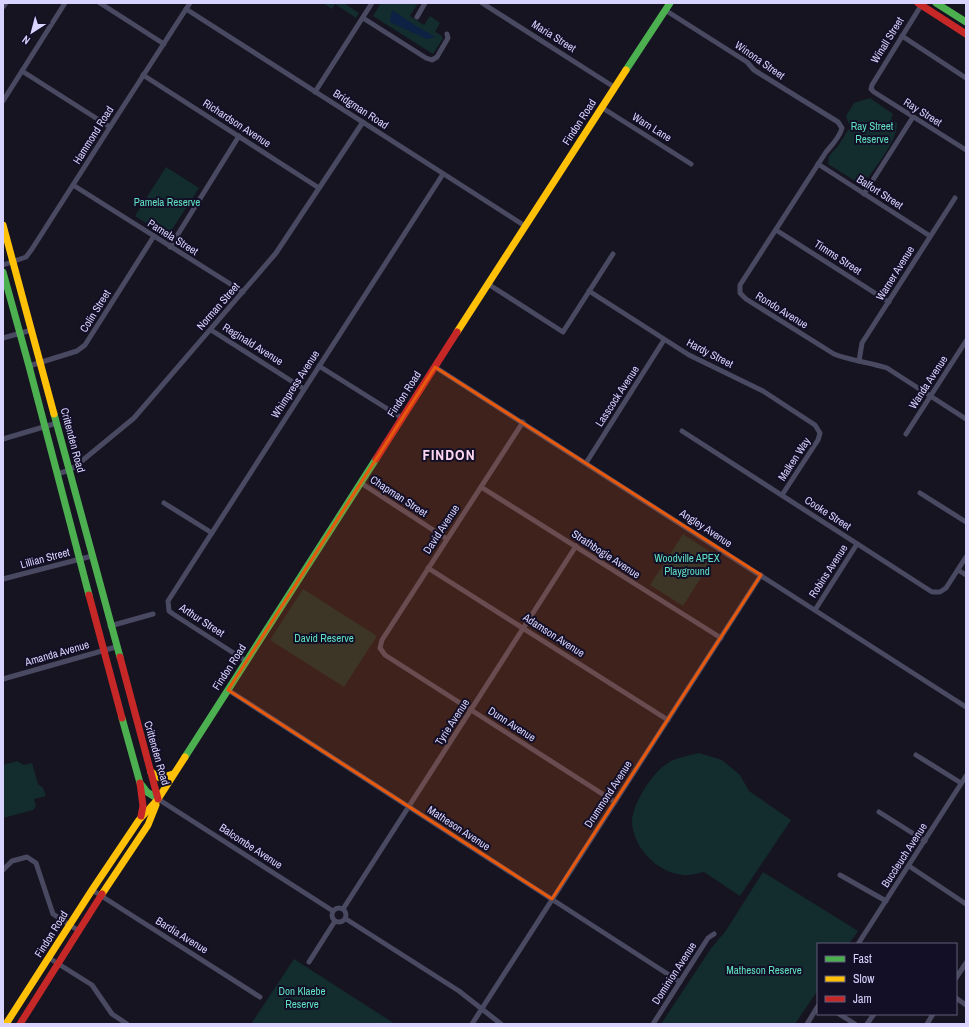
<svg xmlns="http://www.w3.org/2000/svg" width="969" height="1027" viewBox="0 0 969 1027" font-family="'Archivo Narrow',sans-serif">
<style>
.green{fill:#132c2d}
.water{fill:#0d2144}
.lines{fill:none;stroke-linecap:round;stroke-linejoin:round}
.street{stroke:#4a4962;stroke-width:5}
.fast{stroke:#4caf50;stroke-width:7}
.slow{stroke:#ffc107;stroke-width:7}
.jam{stroke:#c62828;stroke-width:7}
.marked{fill:#e8590c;fill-opacity:0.2;stroke:#e8590c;stroke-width:3;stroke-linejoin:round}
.labels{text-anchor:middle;stroke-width:4;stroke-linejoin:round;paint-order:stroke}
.street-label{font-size:11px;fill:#d9d4ff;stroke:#130f26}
.park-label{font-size:11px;fill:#5fe0c0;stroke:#130f26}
.district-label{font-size:15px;font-weight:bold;letter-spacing:1px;fill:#ffd6f0;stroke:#130f26}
</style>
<rect width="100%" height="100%" fill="#161421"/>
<g class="green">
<polygon points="323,3 344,3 359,13 356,18 335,4 332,9"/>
<polygon points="381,3 418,3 410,16 424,25 430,16 440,23 435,32 441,35 443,38 433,54 373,16"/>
<path d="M870,98L893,114L891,119L897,123C898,139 877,165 868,178L866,177L860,184L828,164L829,156L838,146L850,127L846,116L854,103Z"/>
<polygon points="166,167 199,188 169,234 166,235 135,216"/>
<polygon points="683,534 715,555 683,606 650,585"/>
<polygon points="303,589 377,636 344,687 270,640"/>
<path d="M699,753L722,760L740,775L749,791L791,820L740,896L704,872C698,873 689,876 683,875C658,873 633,848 632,822C632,805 651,775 665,765C673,758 688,756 699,753Z"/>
<polygon points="17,761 24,765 32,763 38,784 43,788 46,796 34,799 36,806 33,810 3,818 3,765"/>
<polygon points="763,872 858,931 849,944 818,944 818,990 795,1024 661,1024 712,947 725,932"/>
<polygon points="294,959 395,1024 251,1024"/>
</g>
<polygon class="water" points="392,10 416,26 435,37 427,39 390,22"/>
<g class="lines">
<g class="street">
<polyline points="100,3 164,44"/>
<polyline points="482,3 614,87"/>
<polyline points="922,4 872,85 871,89 874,92 966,150"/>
<polyline points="3,7 6,3"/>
<polyline points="186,9 525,226"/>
<path d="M665,10L747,62L754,70L838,122L842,128C840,137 832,145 826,152L740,285V293L746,299L834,354C851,361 869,362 887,368L966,419"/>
<polyline points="417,17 425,3"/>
<polyline points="363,18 426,58 432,60 437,57 448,38 447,34"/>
<polyline points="902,36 966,78"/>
<polyline points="22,71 110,127"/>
<polyline points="143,75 319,188"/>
<polyline points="315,92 372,3"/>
<polyline points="3,101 65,3"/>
<polyline points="601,107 691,164"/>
<polyline points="818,164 930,236"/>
<polyline points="73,185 243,292"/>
<polyline points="864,194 913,117"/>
<polyline points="776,230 889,302"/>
<polyline points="170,247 239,136"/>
<polyline points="3,265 26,257 32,249 110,127 190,3"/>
<polyline points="488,284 563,332 613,254"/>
<polyline points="589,291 689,355 763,391 815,425 820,433 818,440 782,495"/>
<polyline points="211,330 304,389"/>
<polyline points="3,338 32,330"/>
<polyline points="859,361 862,343 955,198"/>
<polyline points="29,366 77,351 85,345 154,236"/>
<polyline points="319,366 402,418"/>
<polyline points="435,367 966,707"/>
<polyline points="523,422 382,640 380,648 385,655 615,802"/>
<polyline points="682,431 932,592 940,592 946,588 966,557"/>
<polyline points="906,434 966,341"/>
<polyline points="3,439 57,423"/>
<polyline points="586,463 664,340"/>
<polyline points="57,474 70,470 77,465 134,418 276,253 363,122"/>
<polyline points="361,483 447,539"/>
<polyline points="481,487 721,638"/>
<polyline points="920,493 966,522"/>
<polyline points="164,503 212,533"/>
<polyline points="428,568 668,720"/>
<polyline points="958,570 966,575"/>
<polyline points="3,579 92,556"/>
<polyline points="815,610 857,544"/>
<polyline points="110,626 153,614"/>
<polyline points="246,661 173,614 169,611 168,601 443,174"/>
<polyline points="3,679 116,647"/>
<polyline points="228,690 680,982"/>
<polyline points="916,755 961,783"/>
<polyline points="158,799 333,911"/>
<polyline points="879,812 925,841"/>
<polyline points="909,866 966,904"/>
<polyline points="3,870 12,861 27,857 36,863 53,914 79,931"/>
<polyline points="840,875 886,901"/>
<polyline points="92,890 260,997"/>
<circle cx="339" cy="915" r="7"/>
<polyline points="343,909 576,546"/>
<polyline points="346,919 459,991 501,1024"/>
<polyline points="858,944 966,776"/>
<polyline points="49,958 92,985 112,1014 127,1024"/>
<polyline points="309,962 335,921"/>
<polyline points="956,978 966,963"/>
<polyline points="956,998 966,1005"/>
<polyline points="839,1014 855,1024"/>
<polyline points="472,1024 761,575"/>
<polyline points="653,1024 708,938 714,934"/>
<polyline points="807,1024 818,1006"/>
<polyline points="867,1024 874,1014"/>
<polyline points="927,1024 933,1014"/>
</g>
<g class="fast">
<polyline points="936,3 966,22"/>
<polyline points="626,70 670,3"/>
<polyline points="3,272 29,366 89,595"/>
<polyline points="54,414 120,657"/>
<polyline points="122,718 140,783 147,792 158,799"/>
<polyline points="185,757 376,459"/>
</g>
<g class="slow">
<polyline points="3,225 54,414"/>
<polyline points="457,332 626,70"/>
<polyline points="151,772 160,778 173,774"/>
<polyline points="102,894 148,825 156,805"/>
<polyline points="6,1024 92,890 139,820 158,799 185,757"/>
</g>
<g class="jam">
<polyline points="918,3 966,34"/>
<polyline points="376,459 457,332"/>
<polyline points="89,595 122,718"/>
<polyline points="120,657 158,799"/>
<polyline points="140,783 143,806 141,816"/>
<polyline points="20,1024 102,894"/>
</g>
</g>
<path class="marked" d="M435,367L761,575L552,899L228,690Z"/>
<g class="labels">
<g class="street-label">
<text transform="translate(554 36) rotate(32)" y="4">Maria Street</text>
<text transform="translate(887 40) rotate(-58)" y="4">Winall Street</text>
<text transform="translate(760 60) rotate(35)" y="4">Winona Street</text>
<text transform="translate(361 109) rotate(33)" y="4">Bridgman Road</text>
<text transform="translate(923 112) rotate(32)" y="4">Ray Street</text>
<text transform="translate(579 122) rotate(-57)" y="4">Findon Road</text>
<text transform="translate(237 123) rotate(33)" y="4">Richardson Avenue</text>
<text transform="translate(652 127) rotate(32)" y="4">Warn Lane</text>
<text transform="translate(93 135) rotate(-58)" y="4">Hammond Road</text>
<text transform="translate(880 192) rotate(33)" y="4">Balfort Street</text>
<text transform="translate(173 237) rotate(32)" y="4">Pamela Street</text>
<text transform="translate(838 257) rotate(33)" y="4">Timms Street</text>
<text transform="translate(895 273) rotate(-58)" y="4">Warner Avenue</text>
<text transform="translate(218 306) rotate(-49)" y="4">Norman Street</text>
<text transform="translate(782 310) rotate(32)" y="4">Rondo Avenue</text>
<text transform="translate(95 311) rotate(-58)" y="4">Colin Street</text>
<text transform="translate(253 344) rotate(32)" y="4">Reginald Avenue</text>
<text transform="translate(710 353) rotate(27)" y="4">Hardy Street</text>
<text transform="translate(928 382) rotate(-57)" y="4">Wanda Avenue</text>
<text transform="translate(295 384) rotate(-57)" y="4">Whimpress Avenue</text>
<text transform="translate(404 394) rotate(-57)" y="4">Findon Road</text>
<text transform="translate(617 396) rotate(-57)" y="4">Lasscock Avenue</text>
<text transform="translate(73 440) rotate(75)" y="4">Crittenden Road</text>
<text transform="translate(794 459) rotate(-57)" y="4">Malken Way</text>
<text transform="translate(399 496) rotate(33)" y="4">Chapman Street</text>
<text transform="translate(828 513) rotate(33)" y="4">Cooke Street</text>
<text transform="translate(706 528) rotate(33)" y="4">Angley Avenue</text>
<text transform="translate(441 529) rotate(-57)" y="4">David Avenue</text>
<text transform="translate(606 554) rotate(33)" y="4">Strathbogie Avenue</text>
<text transform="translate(45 558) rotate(-15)" y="4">Lillian Street</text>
<text transform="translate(828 571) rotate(-57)" y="4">Robins Avenue</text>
<text transform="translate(202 620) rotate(33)" y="4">Arthur Street</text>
<text transform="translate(554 635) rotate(33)" y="4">Adamson Avenue</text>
<text transform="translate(57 653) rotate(-16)" y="4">Amanda Avenue</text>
<text transform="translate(229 667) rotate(-57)" y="4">Findon Road</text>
<text transform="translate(452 722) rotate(-57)" y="4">Tyrie Avenue</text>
<text transform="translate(512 724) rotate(33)" y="4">Dunn Avenue</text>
<text transform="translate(157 753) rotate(74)" y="4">Crittenden Road</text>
<text transform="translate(608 794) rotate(-57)" y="4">Drummond Avenue</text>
<text transform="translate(459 828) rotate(33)" y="4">Matheson Avenue</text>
<text transform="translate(251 846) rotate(33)" y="4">Balcombe Avenue</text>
<text transform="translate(904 855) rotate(-57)" y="4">Buccleuch Avenue</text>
<text transform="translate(51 934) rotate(-58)" y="4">Findon Road</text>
<text transform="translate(182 935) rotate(32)" y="4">Bardia Avenue</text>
<text transform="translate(674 973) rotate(-57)" y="4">Dominion Avenue</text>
</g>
<g class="park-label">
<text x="872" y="130">Ray Street<tspan x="872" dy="13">Reserve</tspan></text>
<text x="167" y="206">Pamela Reserve</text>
<text x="687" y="562">Woodville APEX<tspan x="687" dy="13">Playground</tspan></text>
<text x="324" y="642">David Reserve</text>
<text x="764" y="974">Matheson Reserve</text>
<text x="302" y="995">Don Klaebe<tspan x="302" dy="13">Reserve</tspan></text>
</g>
<g class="district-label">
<text x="449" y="460">FINDON</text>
</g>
</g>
<rect width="969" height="1027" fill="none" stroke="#d9d4ff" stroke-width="8"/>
<rect x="817" y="943" width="140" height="72" fill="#130f26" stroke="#625e7d"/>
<rect x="825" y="956" width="20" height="6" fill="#4caf50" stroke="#625e7d"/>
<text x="853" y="963" font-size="12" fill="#d9d4ff">Fast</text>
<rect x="825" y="976" width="20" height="6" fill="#ffc107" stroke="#625e7d"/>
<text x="853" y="983" font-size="12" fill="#d9d4ff">Slow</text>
<rect x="825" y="996" width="20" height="6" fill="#c62828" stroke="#625e7d"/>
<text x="853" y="1003" font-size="12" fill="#d9d4ff">Jam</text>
<g transform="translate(32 32) rotate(216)" stroke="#130f26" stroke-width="3" paint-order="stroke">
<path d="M0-3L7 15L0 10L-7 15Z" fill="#d9d4ff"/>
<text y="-6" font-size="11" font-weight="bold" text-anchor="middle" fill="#d9d4ff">N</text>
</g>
</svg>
